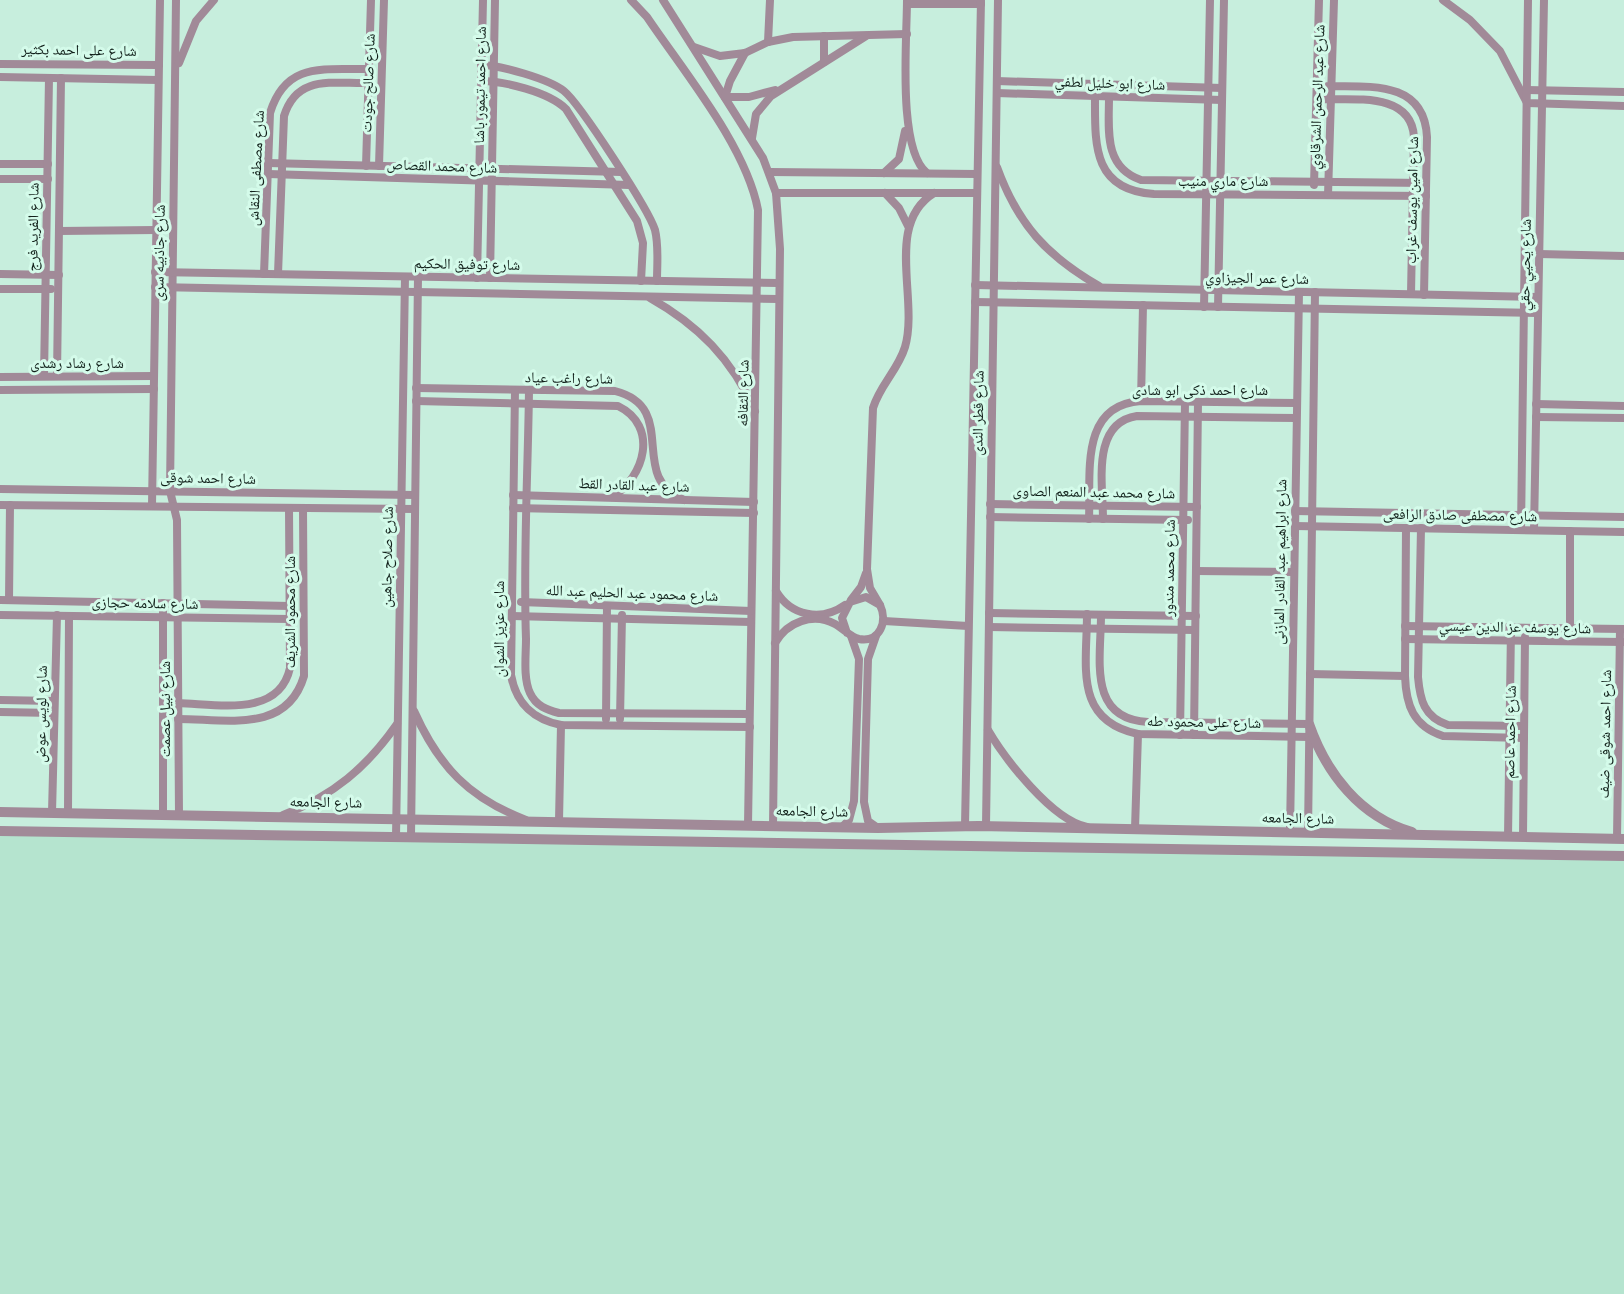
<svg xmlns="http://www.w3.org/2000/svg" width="1624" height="1294" viewBox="0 0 1624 1294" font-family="'Playfair Display','Noto Naskh Arabic',serif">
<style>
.built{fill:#b5e4cf}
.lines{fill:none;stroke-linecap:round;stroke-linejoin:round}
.minor{stroke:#a18a98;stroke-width:8}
.tertiary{stroke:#a18a98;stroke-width:10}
.labels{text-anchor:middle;stroke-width:6;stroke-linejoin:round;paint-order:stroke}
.street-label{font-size:15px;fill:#11201a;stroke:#d4fbea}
</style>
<rect width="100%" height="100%" fill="#c7eedd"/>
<polygon class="built" points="0,827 1624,854 1624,1294 0,1294"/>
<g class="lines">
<g class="minor">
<polyline points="176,0 170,491 177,520 179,815"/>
<path d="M631,0L647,17C684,72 746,146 758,210L748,825"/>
<polyline points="663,0 763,158 776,193 780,249 773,826"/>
<path d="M907,0C907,39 897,149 927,173"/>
<polyline points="1443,0 1470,20 1500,51 1527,103 1624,106"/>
<polyline points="907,4 981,4"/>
<polyline points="768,42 770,0"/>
<polyline points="694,47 720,56 745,53 768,42 793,37 907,34"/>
<polyline points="745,53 730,81 725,97 749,97 775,90"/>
<polyline points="824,62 824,36"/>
<polyline points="179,63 196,21 214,0"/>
<polyline points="0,64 159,65"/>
<path d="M481,65C500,65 549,79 564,91C580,104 649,210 655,230C659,246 657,264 657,281"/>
<polyline points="0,77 158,80"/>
<path d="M481,81C504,81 549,92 566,109L637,221L643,243L641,281"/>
<polyline points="997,81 1222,88"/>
<path d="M1317,86C1362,88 1424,76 1427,137L1424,295"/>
<polyline points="1527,90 1624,92"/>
<polyline points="997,93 1222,100"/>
<path d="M1095,96C1095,144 1092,190 1154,194L1426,196"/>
<path d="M1109,97C1109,129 1103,167 1141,180L1426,183"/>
<path d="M1317,99C1351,101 1411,90 1414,137L1411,294"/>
<polyline points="752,138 756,114 771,96 866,36"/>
<polyline points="268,163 621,172"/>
<polyline points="0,164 48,164"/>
<polyline points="366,166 371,0"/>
<polyline points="379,166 384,0"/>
<path d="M997,167C1018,225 1047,256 1099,286"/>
<polyline points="770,172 977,174"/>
<polyline points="884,173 899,159 905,131"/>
<polyline points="268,174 629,185"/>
<polyline points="0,179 48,179"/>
<polyline points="1314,185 1319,0"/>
<polyline points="776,193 977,193"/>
<polyline points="885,193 899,208 908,226"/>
<polyline points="1328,195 1334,0"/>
<polyline points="59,231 156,230"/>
<polyline points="1539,254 1624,256"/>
<polyline points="155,272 778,283"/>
<polyline points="0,274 59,275"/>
<path d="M264,274L270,113C286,61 324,70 369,69"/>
<path d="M278,274L284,116C297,74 333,84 368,83"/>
<polyline points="477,278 483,0"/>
<polyline points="490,278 495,0"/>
<polyline points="975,285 1538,297"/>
<polyline points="155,287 778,299"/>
<polyline points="0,289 51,289"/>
<path d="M650,298C698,325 732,359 755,411"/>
<polyline points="975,302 1538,313"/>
<polyline points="1204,307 1210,0"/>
<polyline points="1218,307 1224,0"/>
<polyline points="44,376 49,78"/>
<polyline points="57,376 61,78"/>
<polyline points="0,377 154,376"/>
<path d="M416,388L615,391C681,408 626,477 684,500"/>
<polyline points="0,390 154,389"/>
<path d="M515,390L511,675C516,703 532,719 561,725L750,727"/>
<path d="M529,390C528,473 523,556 526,639C526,655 523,678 530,693C536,706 547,710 559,713L749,714"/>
<path d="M416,401L618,406C659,426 645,477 612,497"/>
<polyline points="1141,401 1143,305"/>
<polyline points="1536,404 1624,406"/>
<polyline points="1536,417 1624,418"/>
<polyline points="0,489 415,495"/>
<polyline points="513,495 754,502"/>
<polyline points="990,504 1197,507"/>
<polyline points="0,505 415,509"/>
<polyline points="152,506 160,0"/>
<polyline points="513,508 754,513"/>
<polyline points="1295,511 1624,517"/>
<polyline points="990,517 1188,520"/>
<path d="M1089,519C1091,474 1079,405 1141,401L1297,403"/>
<path d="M1103,519C1103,484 1091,423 1137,416L1296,418"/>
<polyline points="1295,526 1624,532"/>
<path d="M1406,528L1405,676C1406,705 1413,726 1443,736L1524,738"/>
<path d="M1421,528L1418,677C1420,700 1424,717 1448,725L1524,726"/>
<polyline points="1521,530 1528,0"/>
<polyline points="1534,530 1544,0"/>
<polyline points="1570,531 1570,628"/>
<polyline points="1196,571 1294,572"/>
<path d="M776,591C791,616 821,622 845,605"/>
<polyline points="0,600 290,606"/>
<polyline points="9,600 10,505"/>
<polyline points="851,600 861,587 866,573"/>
<polyline points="521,602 751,611"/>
<polyline points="163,603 163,815"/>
<path d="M880,605L870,588L867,569L873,408C880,385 898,370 905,347C919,299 884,224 934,193"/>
<polyline points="989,613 1196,616"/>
<path d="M1087,614C1087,666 1073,720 1138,734L1309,737"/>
<polyline points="0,615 290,619"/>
<path d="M1101,615C1101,659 1087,719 1148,722L1309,724"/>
<polyline points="512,616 751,622"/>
<polyline points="884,621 968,626"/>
<polyline points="1405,626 1624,629"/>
<polyline points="989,627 1195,630"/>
<polyline points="876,636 868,659 864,802 868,821 878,828"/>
<polyline points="1405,639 1624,642"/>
<path d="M775,643C787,622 813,612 835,624C844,629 850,637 859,639C880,643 888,621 880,605L866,597L850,602L842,618L847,633"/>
<polyline points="1310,674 1405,676"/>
<polyline points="0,700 54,701"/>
<path d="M178,703C217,704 279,718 290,668L289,508"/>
<path d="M414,711C439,767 469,798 526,820"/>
<polyline points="0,712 54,713"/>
<path d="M178,719C226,719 287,734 304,676L303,508"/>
<polyline points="606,719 607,606"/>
<polyline points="620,719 622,615"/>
<path d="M988,730C1005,759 1052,820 1087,827"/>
<polyline points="1180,735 1185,402"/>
<polyline points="1194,735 1198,402"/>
<polyline points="52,813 57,615"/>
<polyline points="68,813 69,616"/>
<path d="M283,815C333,796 367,767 397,724"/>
<polyline points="559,821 561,725"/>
<polyline points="965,826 981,0"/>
<polyline points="986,826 998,0"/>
<polyline points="842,827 849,820 854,801 859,659 851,636"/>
<polyline points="1135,829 1138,734"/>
<polyline points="1290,832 1299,292"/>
<polyline points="1308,833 1315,292"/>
<polyline points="396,837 405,277"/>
<polyline points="411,837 418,277"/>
<polyline points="1508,837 1511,628"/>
<polyline points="1523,837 1525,637"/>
<polyline points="1617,839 1620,629"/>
</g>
<g class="tertiary">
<path d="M1309,724C1326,773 1360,817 1412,832"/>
<polyline points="0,812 878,828 978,826 1624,839"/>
<polyline points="0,831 1624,856"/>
</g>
</g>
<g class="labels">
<g class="street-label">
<text transform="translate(79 50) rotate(1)" y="5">شارع على احمد بكثير</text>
<text transform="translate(368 83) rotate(-88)" y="5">شارع صالح جودت</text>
<text transform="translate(1110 83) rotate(2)" y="5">شارع ابو خليل لطفي</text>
<text transform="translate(480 85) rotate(-89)" y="5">شارع احمد تيمور باشا</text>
<text transform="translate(1317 97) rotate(-88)" y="5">شارع عبد الرحمن الشرقاوي</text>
<text transform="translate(442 166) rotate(2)" y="5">شارع محمد القصاص</text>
<text transform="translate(256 168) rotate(-87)" y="5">شارع مصطفى النقاش</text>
<text x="1223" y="186">شارع ماري منيب</text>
<text transform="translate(1412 200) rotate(-89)" y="5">شارع امين يوسف غراب</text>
<text transform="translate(33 227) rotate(-89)" y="5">شارع الفريد فرج</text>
<text transform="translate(159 253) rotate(-89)" y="5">شارع جاذبيه سرى</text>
<text transform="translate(467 264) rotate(1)" y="5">شارع توفيق الحكيم</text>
<text transform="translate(1525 265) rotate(-89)" y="5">شارع يحيي حقي</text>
<text transform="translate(1257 278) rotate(1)" y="5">شارع عمر الجيزاوي</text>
<text x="77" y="368">شارع رشاد رشدى</text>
<text transform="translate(569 378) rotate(1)" y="5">شارع راغب عياد</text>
<text x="1200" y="395">شارع احمد ذكى ابو شادى</text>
<text transform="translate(743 393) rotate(-89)" y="5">شارع الثقافه</text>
<text transform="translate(978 413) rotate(-89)" y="5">شارع قطر الندى</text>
<text transform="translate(208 478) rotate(1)" y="5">شارع احمد شوقى</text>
<text transform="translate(634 485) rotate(2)" y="5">شارع عبد القادر القط</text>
<text transform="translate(1094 492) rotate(1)" y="5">شارع محمد عبد المنعم الصاوى</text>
<text transform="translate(1460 515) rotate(1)" y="5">شارع مصطفى صادق الرافعى</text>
<text transform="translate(387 557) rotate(-89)" y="5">شارع صلاح جاهين</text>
<text transform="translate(1280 562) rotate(-89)" y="5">شارع ابراهيم عبد القادر المازنى</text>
<text transform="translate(1169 568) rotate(-89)" y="5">شارع محمد مندور</text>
<text transform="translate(632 593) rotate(2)" y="5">شارع محمود عبد الحليم عبد الله</text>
<text transform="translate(145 603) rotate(1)" y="5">شارع سلامه حجازى</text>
<text transform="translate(290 612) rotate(-90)" y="5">شارع محمود الشريف</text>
<text transform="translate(1515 627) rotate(1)" y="5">شارع يوسف عز الدين عيسي</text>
<text transform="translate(499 629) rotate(-90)" y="5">شارع عزيز الشوان</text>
<text transform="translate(165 709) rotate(-90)" y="5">شارع نبيل عصمت</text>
<text transform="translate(41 714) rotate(-89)" y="5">شارع لويس عوض</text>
<text transform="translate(1204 722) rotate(1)" y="5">شارع على محمود طه</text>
<text transform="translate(1510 732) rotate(-89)" y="5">شارع احمد عاصم</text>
<text transform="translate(1605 734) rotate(-89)" y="5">شارع احمد شوقى ضيف</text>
<text transform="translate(326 802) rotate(1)" y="5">شارع الجامعه</text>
<text transform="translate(812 811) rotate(1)" y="5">شارع الجامعه</text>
<text transform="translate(1298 818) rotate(1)" y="5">شارع الجامعه</text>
</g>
</g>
</svg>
